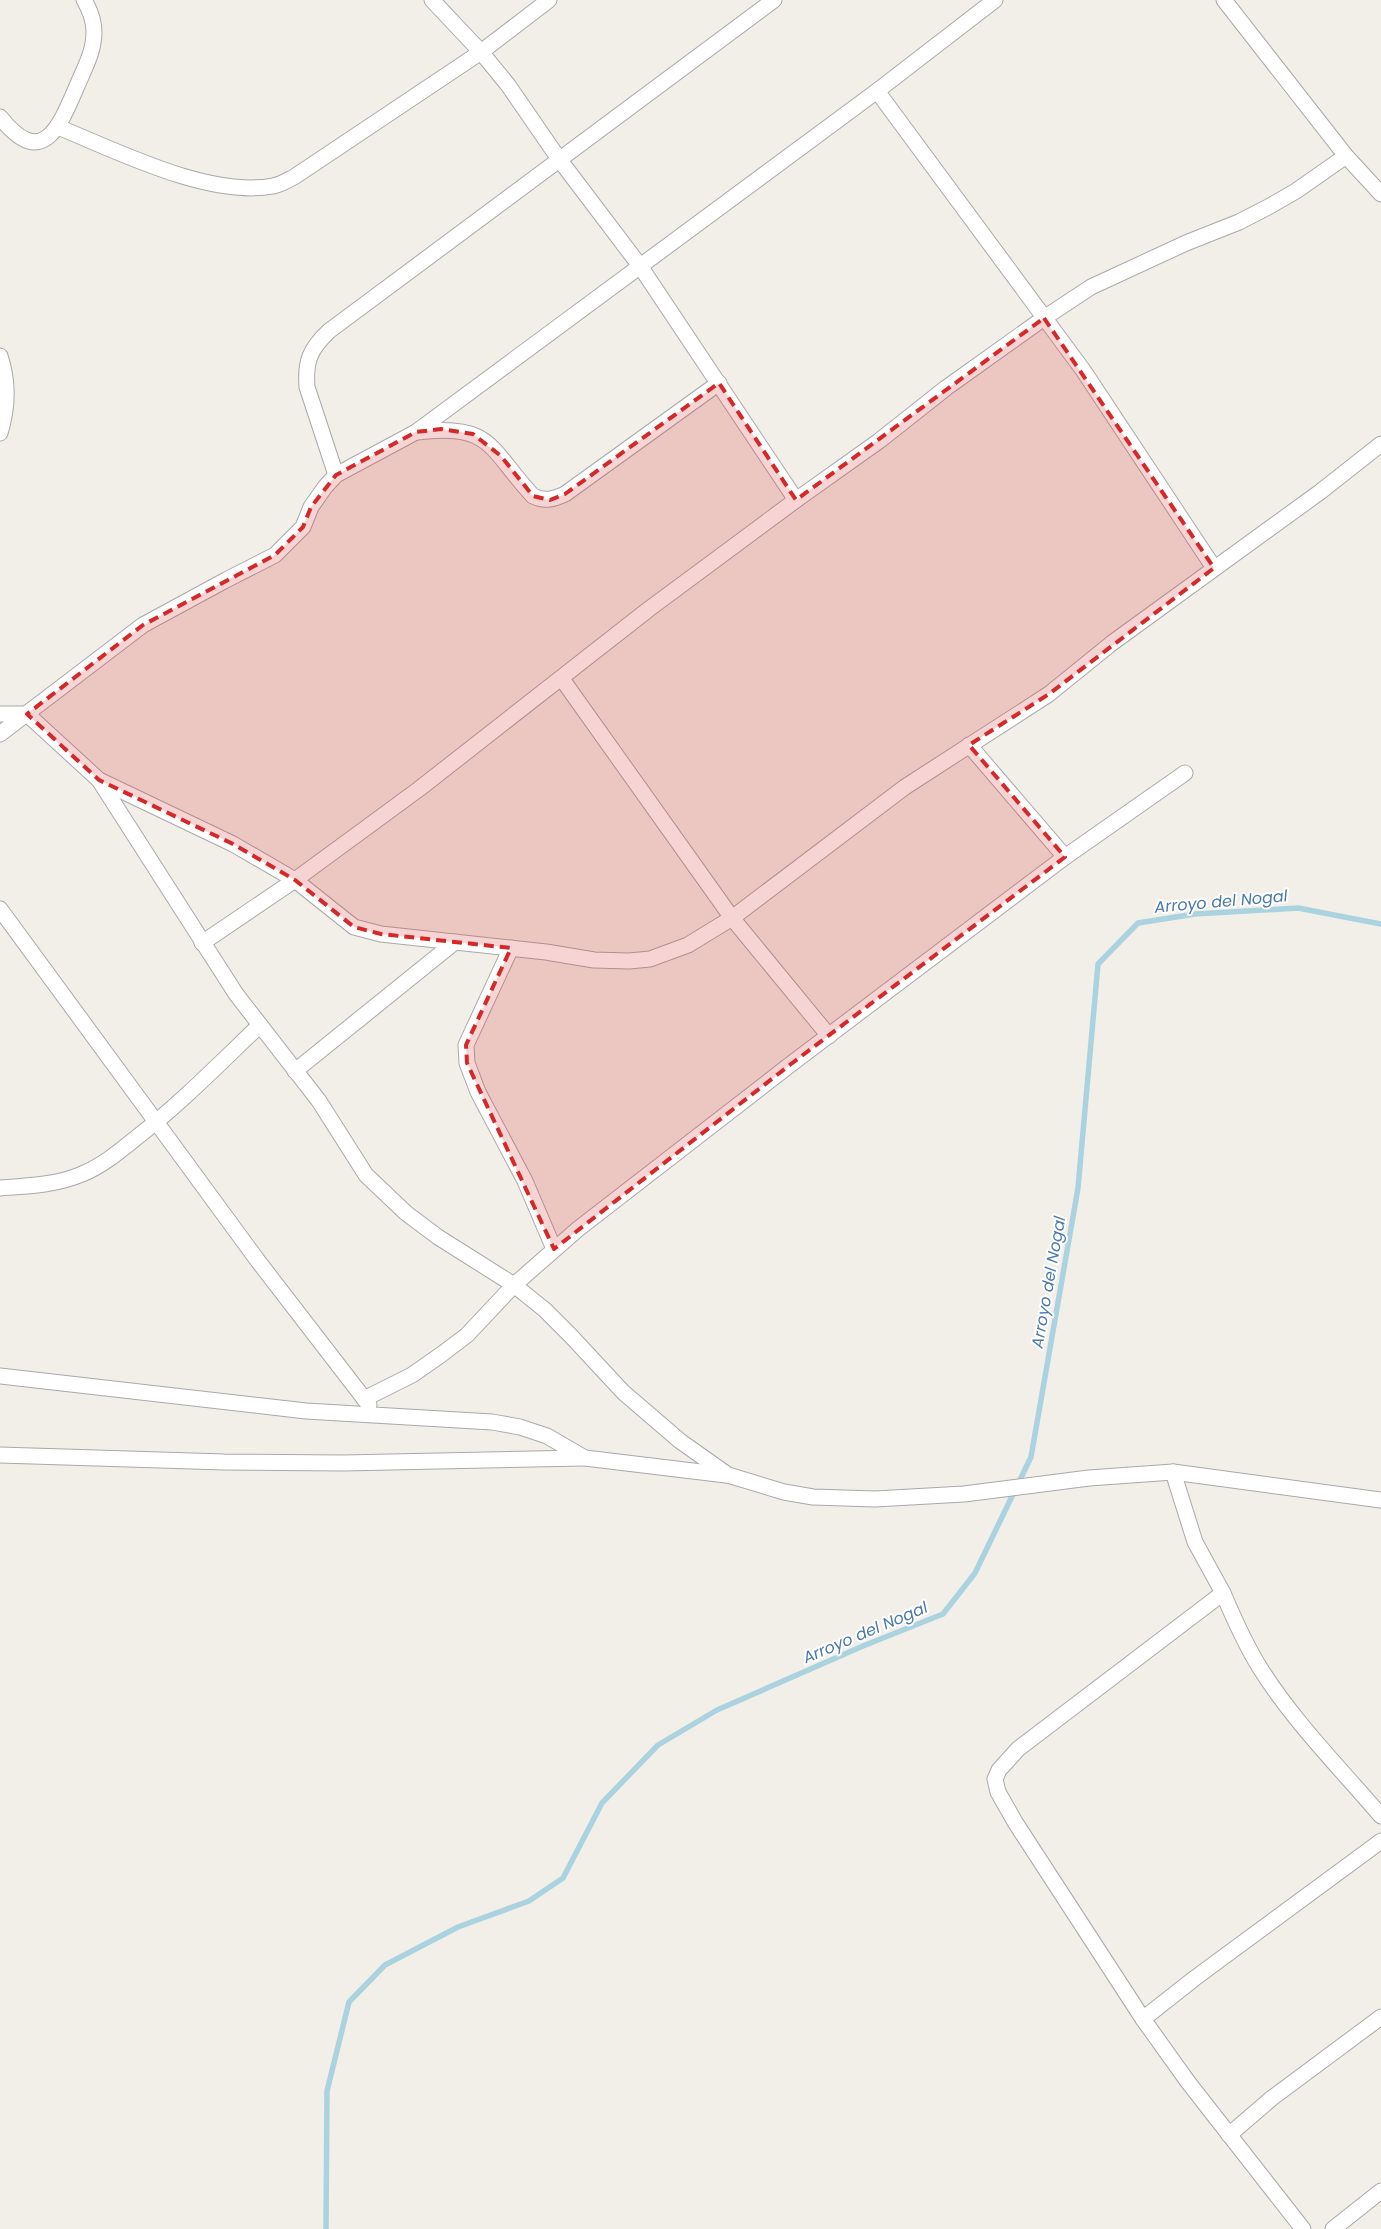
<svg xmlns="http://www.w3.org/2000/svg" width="1381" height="2229" viewBox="0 0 1381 2229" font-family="Poppins,sans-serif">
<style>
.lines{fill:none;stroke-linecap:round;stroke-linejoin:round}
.stream{stroke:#aad3df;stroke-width:5.5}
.minor-casing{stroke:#a9a9a9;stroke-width:17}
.minor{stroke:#fff;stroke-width:15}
.marked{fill:#d62828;fill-opacity:0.2;stroke:#d62828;stroke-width:4;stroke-dasharray:10 6;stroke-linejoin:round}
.labels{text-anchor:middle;stroke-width:4;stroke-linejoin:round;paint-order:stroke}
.water-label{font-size:16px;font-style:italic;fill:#4a7aab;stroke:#fff}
</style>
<rect width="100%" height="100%" fill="#f2efe9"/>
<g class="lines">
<polyline class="stream" points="326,2229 327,2091 349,2002 385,1965 458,1927 529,1901 563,1878 602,1803 658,1745 717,1710 863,1646 943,1614 975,1573 1031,1457 1078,1188 1098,964 1138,923 1195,914 1298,908 1381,924"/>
<defs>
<g id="minor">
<polyline points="432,0 481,52 508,85 559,159 640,266 796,500"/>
<polyline points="1224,0 1346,156 1381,194"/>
<polyline points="877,91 1083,370 1214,568"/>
<path d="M0,117C42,170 59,128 77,86C84,69 94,52 94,32C94,20 90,10 84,0"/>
<path d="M58,127C117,151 209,198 273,186C280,185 288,180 294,177L481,52L549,0"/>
<path d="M0,356C9,383 8,407 0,433"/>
<path d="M417,432C493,423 489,449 533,496C545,502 554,499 565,494L719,383"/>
<path d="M336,475L307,387C305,361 310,349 329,331L774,0"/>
<polyline points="562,679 732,918 829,1036"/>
<polyline points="0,714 27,714 99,780 236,994 319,1101 366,1175 406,1213 438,1237 514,1285 545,1310 571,1336 623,1392 680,1441 728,1475 784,1492 813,1497 875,1499 964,1494 1089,1478 1173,1472 1381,1500"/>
<polyline points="0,734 143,625 226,580 275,555 303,527 311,507 325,487 336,475 416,432 877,91 995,0"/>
<polyline points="969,745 1065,857"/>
<polyline points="99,780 233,844 295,880 354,927 381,934 546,952 594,960 629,961 650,959 688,945 732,918 905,787 1049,694 1112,643 1320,492 1381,444"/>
<polyline points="0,909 258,1261 369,1405"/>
<polyline points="202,943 295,880 419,789 649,609 796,500 879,441 946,388 1044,318 1091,287 1186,243 1239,222 1270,206 1296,191 1346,156"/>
<polyline points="511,948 466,1045 467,1063 478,1092 525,1181 554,1249"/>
<polyline points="295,1071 455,942"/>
<path d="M0,1188C27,1186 57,1185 82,1174C102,1166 120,1151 136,1138C180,1104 219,1064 260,1025"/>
<polyline points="0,1376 306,1411 492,1422 520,1427 547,1436 585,1458 726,1475"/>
<polyline points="364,1399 412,1375 442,1354 467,1335 514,1285 578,1229 791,1064 1065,857 1185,773"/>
<polyline points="0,1455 224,1462 343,1463 583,1458"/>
<polyline points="1173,1472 1195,1542 1223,1593 1018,1749 999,1770 995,1779 998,1792 1015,1822 1143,2019 1188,2082 1303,2229"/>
<path d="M1223,1593C1234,1619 1245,1644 1260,1668C1294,1722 1340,1768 1381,1816"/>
<polyline points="1143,2019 1195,1978 1381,1841"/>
<polyline points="1229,2135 1272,2098 1381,2017"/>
<polyline points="1333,2229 1381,2191"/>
</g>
</defs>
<use href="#minor" class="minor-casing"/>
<use href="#minor" class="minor"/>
</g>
<path class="marked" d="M1044,318L1214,568L1049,694L969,745L1065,857L791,1064L554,1249L467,1063L466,1045L511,948L381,934L354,927L295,880L233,844L99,780L27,714L143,625L275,555L303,527L311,507L336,475L416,432L441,429L473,434L501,456L533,496L550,500L565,494L719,383L796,500Z"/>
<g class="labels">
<g class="water-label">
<text transform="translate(1221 901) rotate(-5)" y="6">Arroyo del Nogal</text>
<text transform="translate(1048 1282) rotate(-80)" y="6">Arroyo del Nogal</text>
<text transform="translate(865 1632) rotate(-23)" y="6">Arroyo del Nogal</text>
</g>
</g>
</svg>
